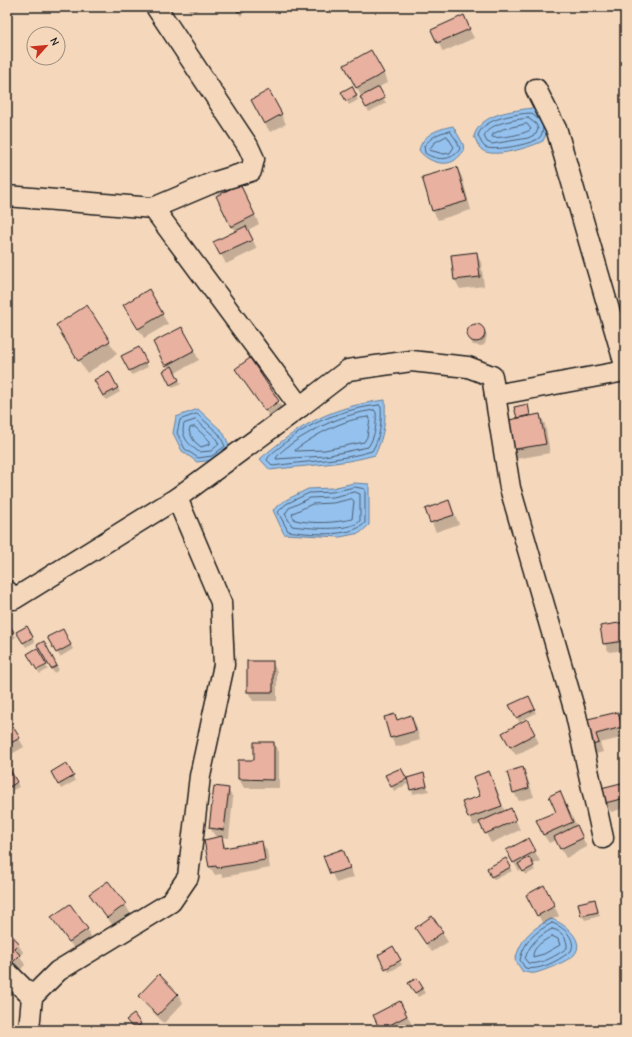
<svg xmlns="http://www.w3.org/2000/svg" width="632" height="1037" viewBox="0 0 632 1037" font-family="'Comic Neue',sans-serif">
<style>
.water{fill:#94c1ee;stroke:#647f9a}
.shadow{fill:#0003}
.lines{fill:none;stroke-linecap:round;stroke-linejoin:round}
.shore{stroke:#4c5e70;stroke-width:1}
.building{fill:#e9b19f;stroke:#1c1c1c}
.minor-casing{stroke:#1c1c1c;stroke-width:23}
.minor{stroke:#f5d8bc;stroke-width:20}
</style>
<rect width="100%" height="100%" fill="#f5d8bc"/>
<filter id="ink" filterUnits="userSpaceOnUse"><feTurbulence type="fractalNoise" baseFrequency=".025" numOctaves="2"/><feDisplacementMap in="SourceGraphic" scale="8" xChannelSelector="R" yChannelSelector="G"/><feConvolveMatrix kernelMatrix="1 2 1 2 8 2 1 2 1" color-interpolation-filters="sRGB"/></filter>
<g filter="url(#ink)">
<g class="water">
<path d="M532,108L544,120L548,130L543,141C531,147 493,159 482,150C478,147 476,140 474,136C481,113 512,111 532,108Z"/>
<path d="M453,126L463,144L464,151C461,154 458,158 455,160C444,168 425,160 419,150C423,134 438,129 453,126Z"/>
<path d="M385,400C386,420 384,436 375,455C340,465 306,465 270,470L260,459C299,425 333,406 385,400Z"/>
<polygon points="198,409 223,432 231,449 214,460 197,462 182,451 173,433 176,417"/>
<polygon points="354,483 369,484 369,525 360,533 340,537 284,534 273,510 284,501 308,489 332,488"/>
<path d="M551,919C563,922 587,941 574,955C568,961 544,971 535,973C531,974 527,972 523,972L515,960C522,937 530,930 551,919Z"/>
</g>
<g class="shadow">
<polygon points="187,7 200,7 201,8 191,14"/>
<polygon points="233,7 250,7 241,16"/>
<polygon points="432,7 446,7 435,11"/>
<polygon points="463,17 474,38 443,52 432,30"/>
<polygon points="376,60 388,82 378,88 386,103 369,112 345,65"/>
<polygon points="351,87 358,100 349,105 342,92"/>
<polygon points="274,100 286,124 270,132 265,124"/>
<polygon points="457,168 462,177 471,210 438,220 433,211 423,177"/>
<polygon points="245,194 259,224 248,230 257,249 226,264 215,242 235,232 232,226"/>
<polygon points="476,254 481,262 484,286 460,289 455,280 452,256"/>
<polygon points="148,291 168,324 144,338 124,305"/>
<polygon points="473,325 482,327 487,335 485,344 482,346 473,345 468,336 469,327"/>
<polygon points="187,337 199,360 175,373 181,384 173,388 164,371 168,369 154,343"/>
<polygon points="65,339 109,341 117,354 87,373"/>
<polygon points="138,348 148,367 132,375 123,357"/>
<polygon points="249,360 284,410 271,419 242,378"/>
<polygon points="109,373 120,392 106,400 95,380"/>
<polygon points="527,405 531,417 540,415 545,424 550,453 516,459 511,450 518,418"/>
<polygon points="449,501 459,524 436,532 426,510"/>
<polygon points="7,623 16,637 7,643"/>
<polygon points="625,623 625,650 609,652 604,643"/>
<polygon points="26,627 35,642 26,647 17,632"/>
<polygon points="62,630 73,649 60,657 49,638"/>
<polygon points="43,642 59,670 54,673 49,664"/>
<polygon points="248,662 272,662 277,671 277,701 253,701 248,692"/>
<polygon points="46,666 48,669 40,674 38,671"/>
<polygon points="530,701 536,713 519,722 517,717"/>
<polygon points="617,713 623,722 625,737 600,743 603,752 592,755 580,722"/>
<polygon points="395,715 398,720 411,716 416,725 420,740 396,747 391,738 385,718"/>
<polygon points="10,723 24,747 8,756 10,761 7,763 7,725"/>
<polygon points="532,729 539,743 516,755 510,747"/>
<polygon points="274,743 279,752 279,788 244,788 239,779"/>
<polygon points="7,764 19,787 13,790 7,781"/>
<polygon points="66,764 75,781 61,789 52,772"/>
<polygon points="522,768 527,777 534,797 519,801 514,793"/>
<polygon points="400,769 408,784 394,791 387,776"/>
<polygon points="489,773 494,781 505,812 511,809 520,830 491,843 481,824 474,826 469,818 481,797"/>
<polygon points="423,775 429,791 413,794 408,778"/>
<polygon points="625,783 625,808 611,812 606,803 602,789"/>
<polygon points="228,789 233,798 229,838 221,837 227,849 262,843 267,851 270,868 223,877 221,874 215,875 210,867 220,837 215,836 210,828"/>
<polygon points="560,792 587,847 566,858 556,840 549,843 543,834 557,812"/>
<polygon points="533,848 540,861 532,865 535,870 526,875 523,869 519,871 514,863"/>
<polygon points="343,851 354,877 336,883 325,857"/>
<polygon points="506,859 512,871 494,880 488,868"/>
<polygon points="91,895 125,904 130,913 113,926"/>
<polygon points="549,895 559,916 543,924 538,915"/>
<polygon points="595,900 600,916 585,920 582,916"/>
<polygon points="52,917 87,929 92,938 75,950"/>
<polygon points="432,917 448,942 432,952 421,937"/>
<polygon points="7,936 18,944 23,952 20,956 25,965 17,973 7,963"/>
<polygon points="393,948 402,965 389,972 379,955"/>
<polygon points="416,979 425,993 418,997 410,983"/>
<polygon points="178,994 183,1003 164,1023 145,1005 140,996"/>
<polygon points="405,1011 412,1025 402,1030 382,1030 374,1016"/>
<polygon points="134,1016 143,1029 141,1030 135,1030 130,1024"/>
</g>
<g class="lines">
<g class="shore">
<path d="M528,118L536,124L538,129L536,134L528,138L492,144L487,142L484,136C490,122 515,120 528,118Z"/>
<path d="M539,120L531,113C516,114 482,118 478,136C480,139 482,145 485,147C492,152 533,144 539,138C542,136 543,130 543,127"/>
<path d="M527,124L531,129C527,134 498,139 492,137L493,134L503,129Z"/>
<path d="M450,131L457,141L460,149C452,161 437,161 425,153L424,146C431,138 438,132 450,131Z"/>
<polygon points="447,136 454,147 450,153 444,154 429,150 434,143"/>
<path d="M379,405L381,407C382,422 380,438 372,451C339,461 306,461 273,466L267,460C269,455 275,451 280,447C307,423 343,409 379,405Z"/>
<path d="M374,410L376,412C377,424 375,437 368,447L325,456L276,459C278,453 286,448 291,444C316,427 344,414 374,410Z"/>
<polygon points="197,414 219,434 225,446 212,456 198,458 185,449 177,433 180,420"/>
<path d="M369,417L370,419L367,437L364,442L325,450L295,451L296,449C317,434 343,419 369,417Z"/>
<path d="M196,420L215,437L219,444L211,451L199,452C189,445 180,436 184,424Z"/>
<polygon points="195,427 210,441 210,444 201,447 194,441 189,431 190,428"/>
<path d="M355,487L365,489V523C351,538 307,534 288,531L278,512L286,504L309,493L332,492Z"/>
<path d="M355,492L360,494V521C349,532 307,528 292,526L285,514L289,508L310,498L333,497Z"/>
<path d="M352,499L354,501L352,519C335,523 312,524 295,520L292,515L293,513L312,504L333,503Z"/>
<path d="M552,923C563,926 577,939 571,951C559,960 541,971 525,968L520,960C524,941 535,932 552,923Z"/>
<path d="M552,929C561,930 568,939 567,948C557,955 540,966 528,963L525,959C529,944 539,936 552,929Z"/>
<path d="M552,936L558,939L560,945L544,954L533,957C532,947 545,940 552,936Z"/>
</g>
</g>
<g class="building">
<polygon points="233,7 244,7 238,12"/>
<polygon points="464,15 470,29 437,43 431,30"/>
<polygon points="371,50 384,73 356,88 344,65"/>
<polygon points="352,86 357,96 346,101 341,92"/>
<polygon points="379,87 385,98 366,108 360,97"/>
<polygon points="269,90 282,114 264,124 251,100"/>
<polygon points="457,167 467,201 432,211 422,177"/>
<polygon points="240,184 255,215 231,227 216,196"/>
<polygon points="246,226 253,240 220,255 213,242"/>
<polygon points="477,252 480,277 454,280 451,255"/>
<polygon points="149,289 163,314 138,329 123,305"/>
<polygon points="87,305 110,341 78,361 56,325"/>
<circle cx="476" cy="333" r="9"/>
<polygon points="182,327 195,350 165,366 153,342"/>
<polygon points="139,347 147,362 129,371 121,356"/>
<polygon points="250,358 279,401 265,411 235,369"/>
<polygon points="172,366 179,380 170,385 163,371"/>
<polygon points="109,371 118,388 103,396 94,380"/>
<polygon points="528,404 530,415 517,418 514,407"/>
<polygon points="540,414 546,444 510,450 504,421"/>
<polygon points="449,500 454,515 430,523 425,509"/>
<polygon points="7,621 14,632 7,637"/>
<polygon points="625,622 625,641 603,644 600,626"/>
<polygon points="27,626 33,637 23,643 16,632"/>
<polygon points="63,629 71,645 56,653 47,637"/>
<polygon points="44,641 57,666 51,669 37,645"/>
<polygon points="37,648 47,665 37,670 27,654"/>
<rect x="247" y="661" width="26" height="31"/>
<polygon points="529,696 535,709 516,718 509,705"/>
<polygon points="618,712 622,727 596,734 599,743 586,747 579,721"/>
<polygon points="395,714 397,720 411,715 416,731 390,738 384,717"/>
<polygon points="527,719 535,734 510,747 502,733"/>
<polygon points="10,722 20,738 7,745 7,723"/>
<polygon points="254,742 274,742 274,780 238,779 238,760 254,760"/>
<polygon points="66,763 74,776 58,785 51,772"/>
<polygon points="523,767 529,788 513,793 507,772"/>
<polygon points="9,768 17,782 10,787 7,782 7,769"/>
<polygon points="401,768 407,779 391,787 385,775"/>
<polygon points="489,771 502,806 468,818 462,802 480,796 473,777"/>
<polygon points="424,773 427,786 410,790 407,778"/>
<polygon points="625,782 625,798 605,803 601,788"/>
<polygon points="214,786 229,788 224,830 209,828"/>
<polygon points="560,791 573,822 543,835 536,820 556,812 549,796"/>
<polygon points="511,808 516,820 485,834 479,822"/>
<polygon points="577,825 583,838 560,849 554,837"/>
<polygon points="222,836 224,848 262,841 265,860 217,868 216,866 209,867 204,840"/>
<polygon points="529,838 536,851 513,863 506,850"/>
<polygon points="343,849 350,868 330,874 323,856"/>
<polygon points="529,857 534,866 523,872 518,864"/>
<polygon points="506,858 511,867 491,877 487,868"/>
<polygon points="108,881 126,904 107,918 89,894"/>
<polygon points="544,885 555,906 537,916 526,895"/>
<polygon points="595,899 598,912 581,916 578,903"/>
<polygon points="70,904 88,929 69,942 51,917"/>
<polygon points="432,916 443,932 426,944 415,928"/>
<polygon points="9,932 19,943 14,948 20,955 11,964 7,960 7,934"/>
<polygon points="393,946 401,960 385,969 378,955"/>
<polygon points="159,974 178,994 158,1015 138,996"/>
<polygon points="417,978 423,988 415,993 408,983"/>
<polygon points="400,1001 407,1016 380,1030 373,1015"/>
<polygon points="134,1014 141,1024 134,1029 126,1020"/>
</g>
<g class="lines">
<defs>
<g id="minor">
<polyline points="536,89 557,131 625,365"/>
<polyline points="7,196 153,208 212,183 251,171 254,159 248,146 156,7"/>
<polyline points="153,208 300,407 348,370 411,361 468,367 492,376 495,395 625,371"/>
<polyline points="495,395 510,488 576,715 603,838"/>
<polyline points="7,591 14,599 177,498"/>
<polyline points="7,972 32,997 58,971 171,902 188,877 200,776 224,665 221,602 177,498 300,407"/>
<polyline points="29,1030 32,997"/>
</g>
</defs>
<use href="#minor" class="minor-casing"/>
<use href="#minor" class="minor"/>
</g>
</g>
<rect width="632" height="1037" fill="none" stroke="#f5d8bc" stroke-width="24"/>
<rect x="12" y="12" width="608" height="1013" fill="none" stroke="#1c1c1c" stroke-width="1.5" filter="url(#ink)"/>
<g transform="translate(46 46) rotate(63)"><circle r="19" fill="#f5d8bc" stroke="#9e8d7c"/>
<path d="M0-3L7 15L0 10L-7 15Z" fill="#c8321e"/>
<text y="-6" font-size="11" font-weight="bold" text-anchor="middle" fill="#1c1c1c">N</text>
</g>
</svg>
